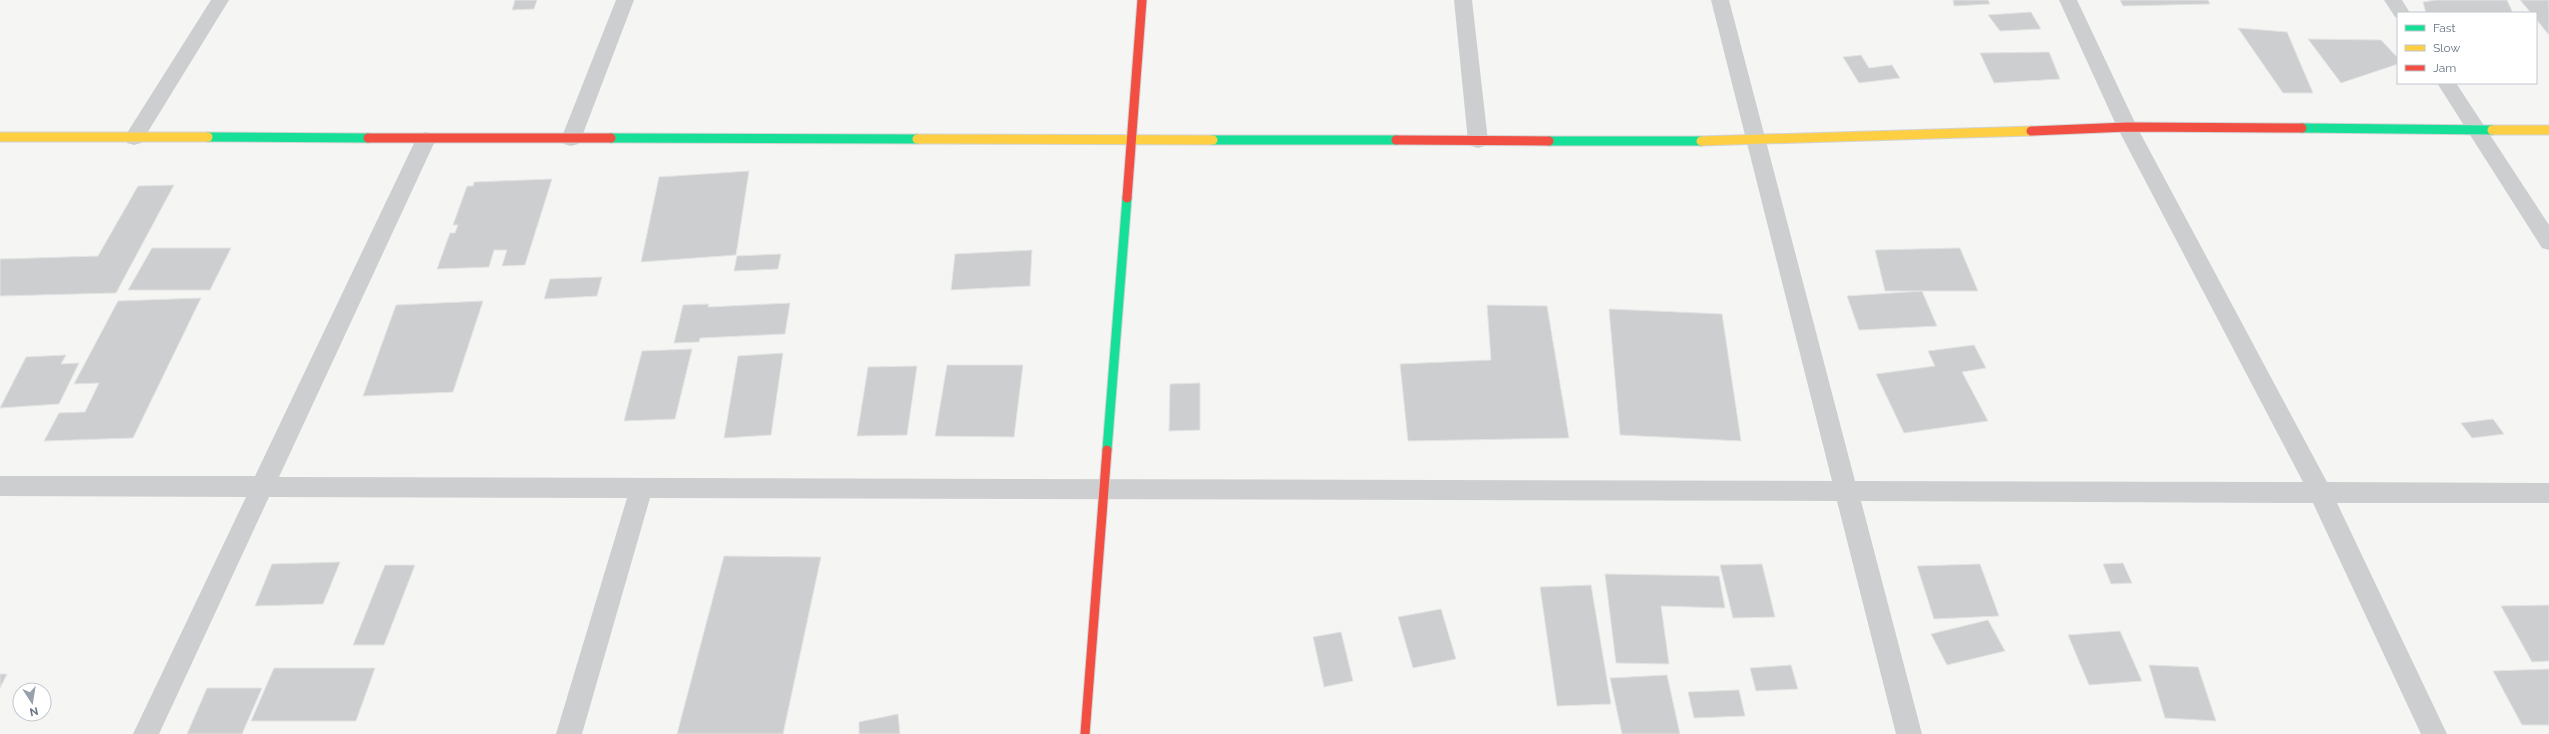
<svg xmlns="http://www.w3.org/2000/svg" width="2549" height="734" viewBox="0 0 2549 734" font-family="Raleway,sans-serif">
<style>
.building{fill:#cdced0;stroke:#e4e4e4}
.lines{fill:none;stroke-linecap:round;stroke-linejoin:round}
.fast-casing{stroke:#d2d3d4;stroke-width:11}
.slow-casing{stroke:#d2d3d4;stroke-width:11}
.jam-casing{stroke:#d2d3d4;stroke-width:11}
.street{fill:#cdcecf;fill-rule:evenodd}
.fast{stroke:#16e098;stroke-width:9}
.slow{stroke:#ffcf43;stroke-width:9}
.jam{stroke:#f24e42;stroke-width:9}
</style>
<rect width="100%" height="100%" fill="#f5f5f4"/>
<g class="building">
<polygon points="515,0 537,0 534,9 512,10"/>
<polygon points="1953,0 1988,0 1990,4 1954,6"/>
<polygon points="2120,0 2208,0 2210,4 2123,6"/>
<polygon points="2436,0 2507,0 2513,13 2426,13 2423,2"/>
<polygon points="2520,0 2549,0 2549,35 2536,19 2536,13 2531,13"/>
<polygon points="2031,12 2041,29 2000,31 1988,15"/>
<polygon points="2238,28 2287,32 2313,93 2283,93"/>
<polygon points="2308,39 2381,40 2398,58 2398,64 2341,83"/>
<polygon points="2049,52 2060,79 1994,83 1980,53"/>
<polygon points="1861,55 1869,68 1892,65 1900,78 1859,83 1843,57"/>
<polygon points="749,171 736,255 641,262 659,177"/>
<polygon points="552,179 525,265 502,266 507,250 494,250 489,267 437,269 450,233 455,233 458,225 453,225 467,186 473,186 474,182"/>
<polygon points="174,185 116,293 0,296 0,259 98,256 138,186"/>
<polygon points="152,248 231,248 210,290 128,290"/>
<polygon points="1960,248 1978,291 1885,291 1875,250"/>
<polygon points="1032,250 1030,286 951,290 955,254"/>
<polygon points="781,254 778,269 734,271 737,256"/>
<polygon points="602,277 597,296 544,299 550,279"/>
<polygon points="1922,291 1937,326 1859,330 1847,296"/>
<polygon points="201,298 133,438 44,441 59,413 85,412 99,383 74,384 118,301"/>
<polygon points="483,301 453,392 363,396 396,305"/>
<polygon points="790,303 785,334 700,338 699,342 674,343 683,305 709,304 708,307"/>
<polygon points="1487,305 1547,306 1569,438 1408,441 1400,364 1491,360"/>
<polygon points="1609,309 1722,314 1741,441 1620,435"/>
<polygon points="1974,345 1986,368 1962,372 1988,421 1904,433 1876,374 1935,366 1928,351"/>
<polygon points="692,349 675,419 624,421 642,351"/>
<polygon points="783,353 771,435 724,438 738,356"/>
<polygon points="66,355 61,364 79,363 59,404 0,408 26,357"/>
<polygon points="947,365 1023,365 1014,437 935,436"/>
<polygon points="917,366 907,435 857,436 868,367"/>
<polygon points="1200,383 1200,430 1169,431 1170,384"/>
<polygon points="2493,419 2504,434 2472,438 2461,423"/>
<polygon points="724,556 821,557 783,734 677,734"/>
<polygon points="340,562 323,604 255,606 272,564"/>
<polygon points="2123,563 2132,583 2111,584 2103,564"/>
<polygon points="1762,564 1775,617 1733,618 1720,565"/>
<polygon points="1980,564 1999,616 1934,619 1917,566"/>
<polygon points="385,565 415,565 384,645 353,645"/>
<polygon points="1605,574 1719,576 1725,608 1661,606 1669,664 1616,663"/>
<polygon points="1591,585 1611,704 1557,706 1540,587"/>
<polygon points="2549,605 2549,661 2532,662 2501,606"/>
<polygon points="1441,609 1456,659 1413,668 1398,617"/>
<polygon points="1988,620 2005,651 1947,665 1931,634"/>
<polygon points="2120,631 2142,681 2089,685 2068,635"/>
<polygon points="1341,632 1353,681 1324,687 1313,637"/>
<polygon points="1791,665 1798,689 1756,691 1750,668"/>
<polygon points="2149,665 2198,667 2216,721 2165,718"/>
<polygon points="274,668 375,668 356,721 251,721"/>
<polygon points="2549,669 2549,725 2522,725 2493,671"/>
<polygon points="0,674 7,674 0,688"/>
<polygon points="1667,675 1680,734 1622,734 1610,678"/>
<polygon points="207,688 262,688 242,734 187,734"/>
<polygon points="1739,690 1745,716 1694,718 1688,692"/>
<polygon points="898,714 900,734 859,734 859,722"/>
</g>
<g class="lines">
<defs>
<g id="fast">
<polyline points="2302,128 2492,130"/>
<polyline points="208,137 368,138"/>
<polyline points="611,138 917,139"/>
<polyline points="1213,140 1396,140"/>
<polyline points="1549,141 1701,141"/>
<polyline points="1107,450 1127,198"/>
</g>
<g id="slow">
<polyline points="2492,130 2549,130"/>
<polyline points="0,137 208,137"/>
<polyline points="917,139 1213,140"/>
<polyline points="1701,141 2031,131"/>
</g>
<g id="jam">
<polyline points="2031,131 2127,127 2302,128"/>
<polyline points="368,138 611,138"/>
<polyline points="1396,140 1549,141"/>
<polyline points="1127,198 1142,0"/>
<polyline points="1085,734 1107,450"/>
</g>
</defs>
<use href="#fast" class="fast-casing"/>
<use href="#slow" class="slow-casing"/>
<use href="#jam" class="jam-casing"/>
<g class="street">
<polygon points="211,0 229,0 141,143 134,145 127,143 124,138 127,133"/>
<polygon points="616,0 634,0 581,139 578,144 571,146 564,144 561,139"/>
<polygon points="1454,0 1472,0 1488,141 1485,146 1478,148 1471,146 1468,141"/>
<polygon points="1711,0 1729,0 1855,481 2303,482 2117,127 2059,0 2077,0 2137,127 2327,482 2549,483 2549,503 2337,503 2447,734 2421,734 2313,503 1861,501 1922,734 1896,734 1837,501 650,498 582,734 556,734 627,498 269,497 159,734 133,734 246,497 0,496 0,476 255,476 416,139 419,134 426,132 433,134 436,139 279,477 1832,481"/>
<polygon points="2384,0 2402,0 2410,13 2398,13 2398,18 2395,17"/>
<polygon points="2437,83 2456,83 2549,225 2549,250 2542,248"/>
</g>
<use href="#fast" class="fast"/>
<use href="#slow" class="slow"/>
<use href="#jam" class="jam"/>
</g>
<rect x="2397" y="12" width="140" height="72" fill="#ffffff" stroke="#c2c7ce"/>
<rect x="2405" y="25" width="20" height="6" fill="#16e098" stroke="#c2c7ce"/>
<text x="2433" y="32" font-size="12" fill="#667284">Fast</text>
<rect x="2405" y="45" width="20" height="6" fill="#ffcf43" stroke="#c2c7ce"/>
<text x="2433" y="52" font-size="12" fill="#667284">Slow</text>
<rect x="2405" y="65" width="20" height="6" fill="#f24e42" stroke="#c2c7ce"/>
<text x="2433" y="72" font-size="12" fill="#667284">Jam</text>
<g transform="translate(32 702) rotate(168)"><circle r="19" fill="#ffffff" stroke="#c2c7ce"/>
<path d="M0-3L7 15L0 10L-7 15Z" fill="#98a0ab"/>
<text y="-6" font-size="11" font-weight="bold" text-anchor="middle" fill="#667284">N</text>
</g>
</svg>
